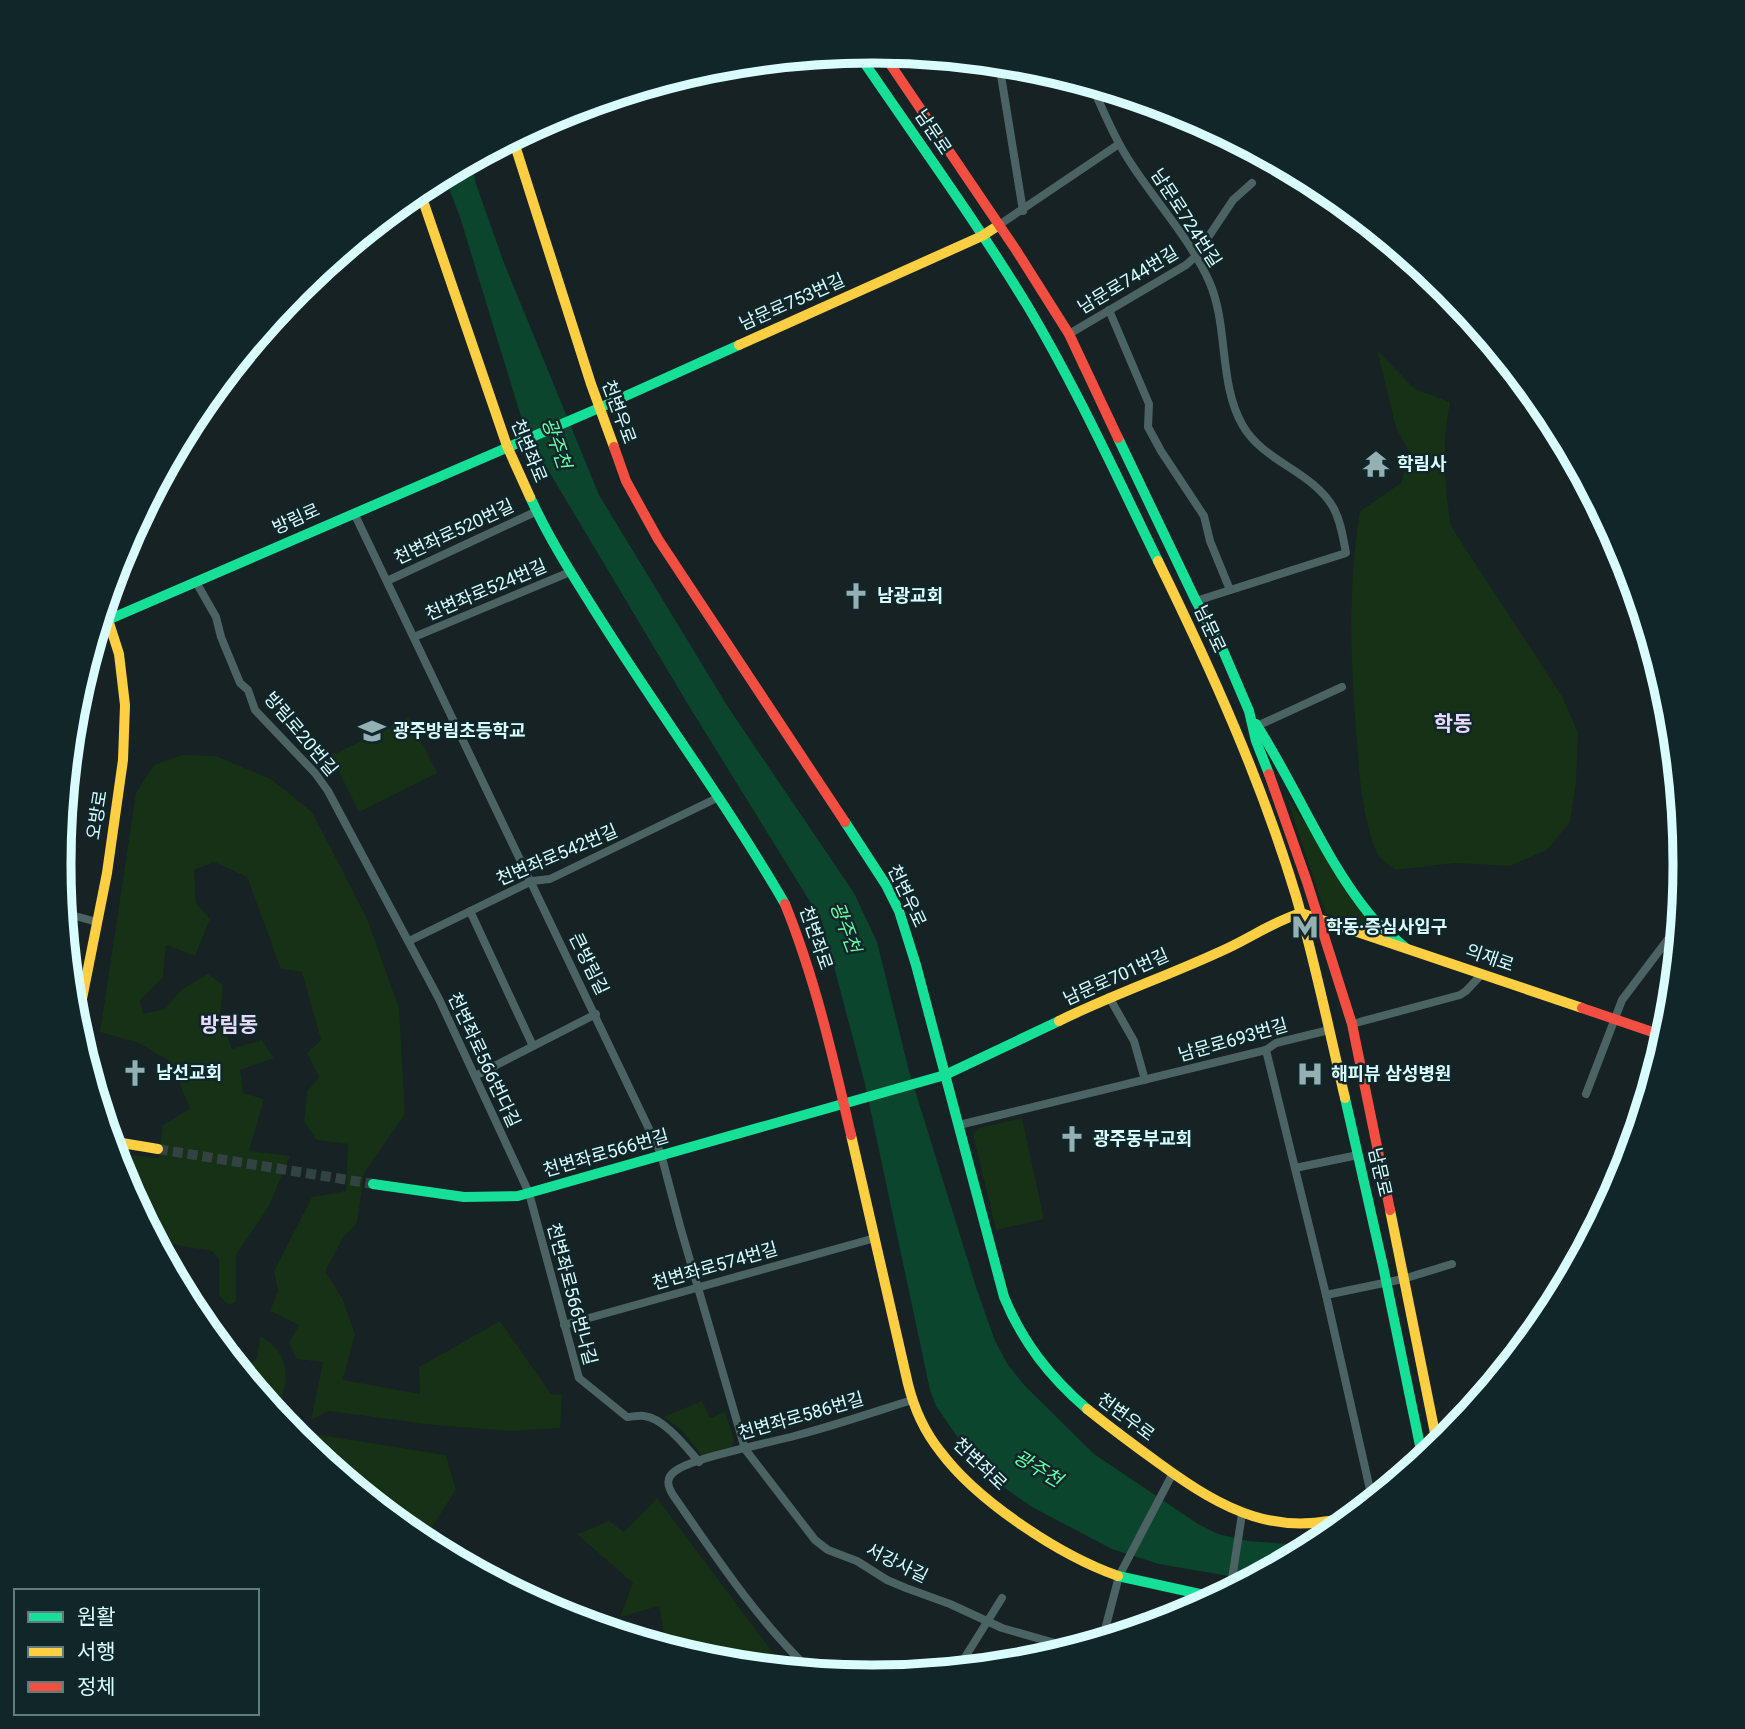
<svg xmlns="http://www.w3.org/2000/svg" width="1745" height="1729" viewBox="0 0 1745 1729" font-family="Roboto,'Noto Sans KR',sans-serif">
<style>
.green{fill:#163115}
.water{fill:#0c452e}
.lines{fill:none;stroke-linecap:round;stroke-linejoin:round}
.secondary-tunnel{stroke:#334344;stroke-width:10;stroke-dasharray:10 5;stroke-linecap:butt}
.street{stroke:#4c6364;stroke-width:8}
.fast{stroke:#16e098;stroke-width:10}
.slow{stroke:#ffcf43;stroke-width:10}
.jam{stroke:#f24e42;stroke-width:10}
.labels{text-anchor:middle;stroke-width:5;stroke-linejoin:round;paint-order:stroke}
.street-label{font-size:18px;fill:#d9fdff;stroke:#102629}
.poi-label{font-size:18px;font-weight:bold;fill:#d9fdff;stroke:#102629;text-anchor:start}
.water-label{font-size:19px;font-style:italic;fill:#67ffa5;stroke:#102629}
.quarter-label{font-size:21px;font-weight:bold;fill:#e6dbff;stroke:#102629}
.rim{fill:none;stroke:#d9fdff;stroke-width:9}
</style>
<rect width="100%" height="100%" fill="#162223"/>
<g class="green">
<path d="M1377,350L1415,389L1450,402C1442,443 1444,485 1451,526L1563,698L1578,733L1576,782L1570,822L1547,850L1510,866L1455,863L1395,870C1389,865 1379,859 1376,851C1361,814 1359,770 1356,730C1350,657 1348,584 1360,511L1401,483L1410,453L1396,428Z"/>
<polygon points="409,717 437,773 359,812 331,756"/>
<polygon points="182,755 216,756 271,779 312,812 366,916 399,1008 405,1114 364,1173 357,1223 343,1238 325,1271 343,1300 355,1334 343,1380 420,1394 419,1367 500,1321 551,1394 562,1395 560,1428 511,1431 434,1425 328,1411 311,1420 323,1362 297,1359 289,1343 299,1325 270,1311 278,1291 274,1271 312,1197 346,1191 348,1144 317,1140 304,1122 307,1092 319,1077 307,1053 321,1040 302,972 281,969 247,877 214,862 194,870 196,903 210,919 195,956 166,945 163,977 140,1000 143,1014 165,1009 182,989 208,974 223,985 220,1018 232,1049 262,1040 274,1058 240,1070 243,1093 264,1099 249,1151 290,1156 268,1208 236,1255 236,1301 229,1305 219,1296 219,1259 212,1251 170,1244 164,1258 121,1176 114,1153 159,1158 163,1125 190,1109 171,1062 139,1043 100,1032 136,793 154,765"/>
<polygon points="1286,795 1315,838 1390,940 1325,913"/>
<polygon points="1022,1118 1044,1219 996,1230 973,1134 979,1128"/>
<path d="M260,1336C292,1353 291,1385 275,1413L225,1352L246,1367L257,1358Z"/>
<polygon points="702,1401 710,1418 725,1412 734,1439 731,1448 702,1456 682,1430 663,1417"/>
<polygon points="301,1432 446,1455 456,1490 422,1542 297,1440 294,1435"/>
<polygon points="657,1498 786,1670 713,1663 667,1648 659,1606 620,1617 633,1583 577,1534 609,1521 624,1532"/>
</g>
<polygon class="water" points="471,161 476,184 504,263 599,495 728,707 854,893 877,942 909,1071 977,1290 995,1341 1008,1365 1025,1386 1094,1454 1198,1524 1218,1534 1248,1541 1315,1546 1252,1580 1159,1564 1112,1549 1032,1507 1006,1489 968,1452 936,1406 930,1390 865,1084 822,921 689,706 526,433 460,217 444,175"/>
<g class="lines">
<polyline class="secondary-tunnel" points="158,1149 373,1184"/>
<g class="street">
<polyline points="999,63 1023,211"/>
<path d="M1091,84C1104,112 1115,140 1132,165C1157,203 1190,239 1209,281C1229,326 1218,383 1243,426C1264,462 1312,471 1333,507C1341,521 1343,538 1346,553L1196,601"/>
<polyline points="999,225 1119,144"/>
<polyline points="1109,310 1149,404 1148,427 1161,451 1204,516 1210,541 1230,590"/>
<polyline points="1069,334 1186,265 1195,257 1233,200 1252,183"/>
<polyline points="354,513 661,1154 680,1226 745,1449 815,1540 828,1550 857,1561 887,1580 906,1588 950,1604 1002,1628 1076,1649"/>
<polyline points="387,581 535,512"/>
<path d="M196,582L216,617L221,637L240,683L248,690L255,710L315,773L328,791L439,999L529,1193L579,1378L627,1417C632,1417 638,1415 644,1416C664,1418 686,1447 699,1462"/>
<polyline points="414,637 570,572"/>
<polyline points="1257,726 1342,687"/>
<polyline points="470,911 533,1046"/>
<polyline points="64,913 97,922"/>
<polyline points="409,941 532,881 550,879 717,798"/>
<polyline points="1109,997 1134,1041 1145,1080"/>
<polyline points="1352,1024 1460,995 1466,991 1482,974"/>
<polyline points="1266,1050 1326,1295 1403,1279 1452,1264"/>
<polyline points="475,1076 596,1014"/>
<polyline points="1586,1094 1622,1000 1681,922"/>
<polyline points="959,1125 1266,1050 1276,1043 1329,1030"/>
<polyline points="1295,1168 1358,1155"/>
<polyline points="1326,1295 1371,1494 1368,1506"/>
<polyline points="564,1325 875,1238"/>
<polyline points="1230,1592 1242,1514"/>
<polyline points="1102,1641 1119,1576 1173,1473"/>
<polyline points="957,1670 1002,1598"/>
<path d="M812,1672C757,1620 716,1557 673,1495C668,1487 665,1479 674,1472C689,1458 774,1442 798,1435C836,1425 874,1412 912,1400"/>
</g>
<g class="fast">
<path d="M857,52C914,136 974,218 1027,305C1076,387 1116,475 1158,561"/>
<polyline points="1118,438 1196,601 1222,648 1249,711 1256,741 1269,774"/>
<path d="M530,497C550,541 576,581 602,622C662,717 729,807 785,904"/>
<polyline points="110,619 599,408 739,345"/>
<path d="M1256,724C1296,786 1323,857 1370,915C1380,927 1394,938 1406,948"/>
<path d="M845,822L886,885L899,911L916,965L1004,1297C1023,1343 1050,1377 1087,1409"/>
<polyline points="1345,1098 1383,1266 1423,1460"/>
<polyline points="373,1184 464,1197 518,1196 945,1075 1059,1021"/>
<polyline points="1118,1576 1218,1598"/>
</g>
<g class="slow">
<polyline points="513,139 591,384 614,447"/>
<polyline points="419,189 507,446 530,497"/>
<polyline points="739,345 982,236 999,225"/>
<path d="M1158,561C1211,669 1261,780 1296,896C1315,962 1329,1030 1345,1098"/>
<path d="M1059,1021C1114,994 1173,974 1228,948C1253,936 1275,921 1301,913L1582,1008"/>
<polyline points="76,1029 107,873 123,760 125,705 119,654 104,607"/>
<path d="M851,1135L908,1384C914,1408 924,1431 940,1451C977,1501 1059,1555 1118,1576"/>
<polyline points="110,1141 158,1149"/>
<polyline points="1390,1210 1438,1448"/>
<path d="M1087,1409C1111,1428 1135,1446 1160,1464C1223,1510 1280,1541 1359,1513"/>
<polyline points="1339,1521 1347,1522"/>
</g>
<g class="jam">
<polyline points="882,52 1016,250 1069,334 1118,438"/>
<polyline points="614,447 626,481 658,539 845,822"/>
<polyline points="1269,774 1307,882 1352,1024 1390,1210"/>
<path d="M785,904C815,978 833,1057 851,1135"/>
<polyline points="1582,1008 1667,1037"/>
</g>
</g>
<defs>
<symbol id="temple-bare" viewBox="-9 -9 18 18"><path d="M0-6L5-2H3V0L6.5 2.5H4V6H1.5V3h-3V6H-4V2.5H-6.5L-3 0V-2H-5Z" fill="#95b0b2" stroke="#102629" stroke-width="2.5" paint-order="stroke"/></symbol>
<symbol id="church-bare" viewBox="-9 -9 18 18"><path d="M-1.2-6h2.4v3.5h3.3v2.4h-3.3V6h-2.4V-.1h-3.3v-2.4h3.3Z" fill="#95b0b2" stroke="#102629" stroke-width="2.5" paint-order="stroke"/></symbol>
<symbol id="school-bare" viewBox="-9 -9 18 18"><path d="M0-5L7-2L0 1L-7-2ZM-4 1L0 2.5L4 1V4Q0 6-4 4Z" fill="#95b0b2" stroke="#102629" stroke-width="2.5" paint-order="stroke"/></symbol>
<symbol id="metro-bare" viewBox="-9 -9 18 18"><path d="M-5.5 5V-5H-3L0 0L3-5H5.5V5H3V-.5L0 4L-3-.5V5Z" fill="#95b0b2" stroke="#102629" stroke-width="2.5" paint-order="stroke"/></symbol>
<symbol id="hospital-bare" viewBox="-9 -9 18 18"><path d="M-5-5h3v3.5h4V-5h3V5h-3V1.5h-4V5h-3Z" fill="#95b0b2" stroke="#102629" stroke-width="2.5" paint-order="stroke"/></symbol>
</defs>
<g fill-rule="evenodd">
<use href="#temple-bare" x="1357" y="445" width="38" height="38"/>
<use href="#church-bare" x="837" y="577" width="38" height="38"/>
<use href="#school-bare" x="353" y="712" width="38" height="38"/>
<use href="#metro-bare" x="1286" y="908" width="38" height="38"/>
<use href="#church-bare" x="116" y="1054" width="38" height="38"/>
<use href="#hospital-bare" x="1291" y="1055" width="38" height="38"/>
<use href="#church-bare" x="1053" y="1120" width="38" height="38"/>
</g>
<g class="labels">
<g class="street-label">
<text transform="translate(933 132) rotate(56)" y="6">남문로</text>
<text transform="translate(1186 218) rotate(57)" y="6">남문로724번길</text>
<text transform="translate(1128 280) rotate(-31)" y="6">남문로744번길</text>
<text transform="translate(792 302) rotate(-24)" y="6">남문로753번길</text>
<text transform="translate(619 412) rotate(70)" y="6">천변우로</text>
<text transform="translate(529 451) rotate(68)" y="6">천변좌로</text>
<text transform="translate(296 519) rotate(-24)" y="6">방림로</text>
<text transform="translate(454 532) rotate(-25)" y="6">천변좌로520번길</text>
<text transform="translate(486 590) rotate(-23)" y="6">천변좌로524번길</text>
<text transform="translate(1210 629) rotate(65)" y="6">남문로</text>
<text transform="translate(301 734) rotate(50)" y="6">방림로20번길</text>
<text transform="translate(97 815) rotate(-81)" y="6">오방로</text>
<text transform="translate(557 855) rotate(-23)" y="6">천변좌로542번길</text>
<text transform="translate(907 896) rotate(65)" y="6">천변우로</text>
<text transform="translate(816 938) rotate(71)" y="6">천변좌로</text>
<text transform="translate(1490 958) rotate(19)" y="6">의재로</text>
<text transform="translate(589 964) rotate(64)" y="6">큰방림길</text>
<text transform="translate(1116 977) rotate(-24)" y="6">남문로701번길</text>
<text transform="translate(1233 1040) rotate(-16)" y="6">남문로693번길</text>
<text transform="translate(484 1060) rotate(65)" y="6">천변좌로566번다길</text>
<text transform="translate(606 1153) rotate(-16)" y="6">천변좌로566번길</text>
<text transform="translate(1380 1172) rotate(77)" y="6">남문로</text>
<text transform="translate(715 1266) rotate(-16)" y="6">천변좌로574번길</text>
<text transform="translate(572 1294) rotate(75)" y="6">천변좌로566번나길</text>
<text transform="translate(801 1416) rotate(-16)" y="6">천변좌로586번길</text>
<text transform="translate(1126 1417) rotate(37)" y="6">천변우로</text>
<text transform="translate(980 1464) rotate(44)" y="6">천변좌로</text>
<text transform="translate(897 1563) rotate(26)" y="6">서강사길</text>
</g>
<g class="poi-label">
<text x="1397" y="470">학림사</text>
<text x="877" y="602">남광교회</text>
<text x="393" y="737">광주방림초등학교</text>
<text x="1326" y="933">학동·증심사입구</text>
<text x="156" y="1079">남선교회</text>
<text x="1331" y="1080">해피뷰 삼성병원</text>
<text x="1093" y="1145">광주동부교회</text>
</g>
<g class="water-label">
<text transform="translate(557 443) rotate(71)" y="7">광주천</text>
<text transform="translate(846 927) rotate(69)" y="7">광주천</text>
<text transform="translate(1038 1468) rotate(31)" y="7">광주천</text>
</g>
<g class="quarter-label">
<text x="1453" y="731">학동</text>
<text x="229" y="1032">방림동</text>
</g>
</g>
<path d="M0 0H1745V1729H0ZM71 864a801 801 0 1 1 1602 0a801 801 0 1 1-1602 0Z" fill="#102629" fill-rule="evenodd"/>
<path class="rim" d="M71 864a801 801 0 1 1 1602 0a801 801 0 1 1-1602 0Z"/>
<rect x="14" y="1589" width="245" height="126" fill="#102629" stroke="#607c7f" stroke-width="2"/>
<rect x="28" y="1612" width="35" height="10" fill="#16e098" stroke="#607c7f" stroke-width="2"/>
<text x="77" y="1624" font-size="21" fill="#d9fdff">원활</text>
<rect x="28" y="1647" width="35" height="10" fill="#ffcf43" stroke="#607c7f" stroke-width="2"/>
<text x="77" y="1659" font-size="21" fill="#d9fdff">서행</text>
<rect x="28" y="1682" width="35" height="10" fill="#f24e42" stroke="#607c7f" stroke-width="2"/>
<text x="77" y="1694" font-size="21" fill="#d9fdff">정체</text>
</svg>
